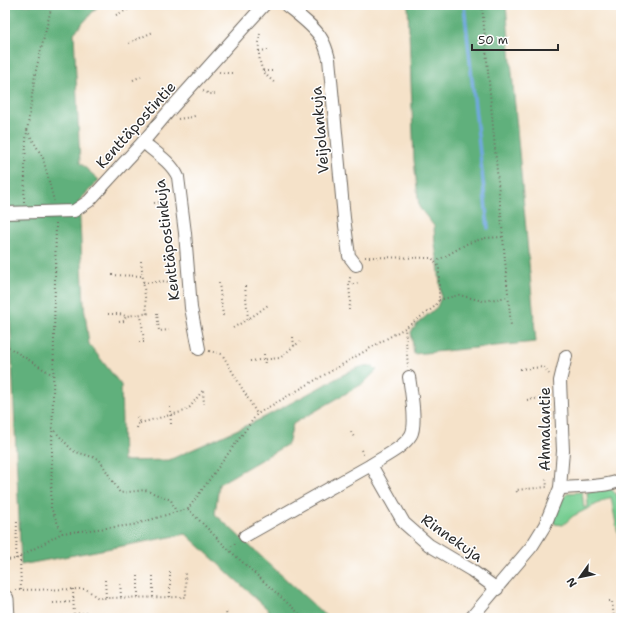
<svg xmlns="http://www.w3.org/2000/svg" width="626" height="623" viewBox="0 0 626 623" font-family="'Shantell Sans',sans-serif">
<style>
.green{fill:#76cd91;stroke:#507c5e}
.forest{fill:#60b07b;stroke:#466e53}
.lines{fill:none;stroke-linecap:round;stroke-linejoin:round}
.stream{stroke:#71a8e0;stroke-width:3.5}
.street-casing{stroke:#726b62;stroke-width:14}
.secondary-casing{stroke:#726b62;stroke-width:19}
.path{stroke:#726b62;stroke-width:2;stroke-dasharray:1 3;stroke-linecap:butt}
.street{stroke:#fff;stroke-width:12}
.secondary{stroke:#fff;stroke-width:17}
.labels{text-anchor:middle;stroke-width:3;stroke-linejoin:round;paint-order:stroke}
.street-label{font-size:15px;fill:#2b2b2b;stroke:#fff}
</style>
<rect width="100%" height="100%" fill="#fff"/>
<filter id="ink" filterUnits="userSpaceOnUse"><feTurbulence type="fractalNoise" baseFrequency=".025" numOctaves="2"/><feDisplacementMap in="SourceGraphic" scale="8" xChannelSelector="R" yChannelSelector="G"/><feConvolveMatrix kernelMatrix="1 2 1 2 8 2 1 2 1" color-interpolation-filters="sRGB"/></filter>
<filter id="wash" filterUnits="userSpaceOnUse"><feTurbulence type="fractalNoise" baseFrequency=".012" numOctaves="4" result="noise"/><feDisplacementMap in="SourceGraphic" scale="16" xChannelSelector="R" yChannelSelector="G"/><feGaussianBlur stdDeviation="0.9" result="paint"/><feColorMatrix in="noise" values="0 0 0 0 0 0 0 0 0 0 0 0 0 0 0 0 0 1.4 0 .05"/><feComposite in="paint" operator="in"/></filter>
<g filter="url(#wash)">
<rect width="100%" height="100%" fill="#f5e2c9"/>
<polygon class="green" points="611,489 616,494 618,497 621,518 621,551 611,497 573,516 563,525 555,524 553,521 561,500 568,493 582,492 584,508 588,506 587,492"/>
<g class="forest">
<path d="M5,5H99L74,33L80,163L99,180L79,201L84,305L89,344L121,385L123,461L169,460L263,418L352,370C361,367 369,362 377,370L364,383L293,424L288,444L219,484L215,514L328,618H277L186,534L21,565L5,199Z"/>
<polygon points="408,5 506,5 536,342 414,354 411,332 418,323 437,307 441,297 438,263 435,245 434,226 419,207 414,160"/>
</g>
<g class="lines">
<polyline class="stream" points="464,5 488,228"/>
</g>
</g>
<g filter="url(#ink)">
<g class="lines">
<defs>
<g id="street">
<path d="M286,5C297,14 314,26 321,38C325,44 327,51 329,59L344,218L349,256L356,265"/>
<path d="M143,142C155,152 172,163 178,177L185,233L191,308L199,349"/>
<polyline points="5,213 74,211 89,201 143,142 169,111 264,5"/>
<path d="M409,377C411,390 417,425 411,435C403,448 383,457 371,465L404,523L429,545L471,570L497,589"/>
<path d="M560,488C575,487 608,487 621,480"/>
<polyline points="245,536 371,465"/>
<polyline points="471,618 532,546 545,525 560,488 563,451 560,381 566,356"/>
</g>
<polyline id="secondary" points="5,599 6,618"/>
</defs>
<use href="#street" class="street-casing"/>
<use href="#secondary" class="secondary-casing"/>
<g class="path">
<polyline points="482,5 511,326"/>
<polyline points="116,15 138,5"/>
<path d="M260,34C258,44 258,64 264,72C267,76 271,80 275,83"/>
<polyline points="129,43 153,32"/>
<polyline points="259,51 268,50"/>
<polyline points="263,71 274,71"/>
<polyline points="219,72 227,73 234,73"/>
<polyline points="133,80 142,76"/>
<polyline points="203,91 210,94 215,94"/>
<polyline points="178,119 192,117 197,115"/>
<polyline points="27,130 43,158 54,201"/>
<polyline points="24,202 26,139 35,74 52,5"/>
<polyline points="154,203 169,201"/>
<polyline points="56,223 51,508 62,533"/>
<polyline points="365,257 432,258 439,267 439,300 434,307 429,311 405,328"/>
<polyline points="141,261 147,314"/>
<polyline points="435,262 468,243 486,238 502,237"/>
<polyline points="112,275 143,276"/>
<polyline points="143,283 166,281 175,286 178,286"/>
<polyline points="219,283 223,315 225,316"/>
<polyline points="349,285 359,283"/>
<polyline points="245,286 248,319"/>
<polyline points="439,300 459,295 483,301 508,297"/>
<path d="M349,310C349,308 350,306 350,303C351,294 347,284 351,275"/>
<polyline points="157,313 159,331 169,330"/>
<polyline points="108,314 119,314 126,316 151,313"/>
<polyline points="119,322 124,321 126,316"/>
<polyline points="233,328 256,314 268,305"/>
<polyline points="293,337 294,346 300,342"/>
<polyline points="139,342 144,342 141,315"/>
<polyline points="5,345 53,375"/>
<polyline points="209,351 222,354 257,414"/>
<polyline points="264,354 265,366"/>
<polyline points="250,361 280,358 294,346"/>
<polyline points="520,369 544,367 549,374"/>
<polyline points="527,400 547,397 549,393"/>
<polyline points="170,407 171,424"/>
<polyline points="137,417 140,423 138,424 137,428"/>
<polyline points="140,423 185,411 190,407 203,390 204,404"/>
<polyline points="52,428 73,451 99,459 120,493 145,490 171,500 176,512"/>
<polyline points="351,432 355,439"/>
<polyline points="361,450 364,456"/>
<polyline points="517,492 516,490 547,487 546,477"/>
<polyline points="618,493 621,507"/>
<polyline points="188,509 228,549 304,618"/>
<polyline points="228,549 237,542"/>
<polyline points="20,557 21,590"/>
<polyline points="16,559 17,520"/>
<polyline points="5,560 16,559 62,533 133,525 176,512 188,509 257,414 405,328 408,367"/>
<polyline points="170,572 170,597"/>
<polyline points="138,576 138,597"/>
<polyline points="153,576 153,597"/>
<polyline points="105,580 106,597"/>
<polyline points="120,580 121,597"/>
<polyline points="73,589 74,618"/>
<path d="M15,590L84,589C90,590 93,596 99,598L186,597L185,571"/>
<polyline points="609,601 612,601 614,618"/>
<polyline points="53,603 73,602"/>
<polyline points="74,614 91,613"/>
<polyline points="227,618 226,612 228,612"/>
</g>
<use href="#street" class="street"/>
<use href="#secondary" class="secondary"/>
</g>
</g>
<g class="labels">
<g class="street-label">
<text transform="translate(136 125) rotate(-48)" y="5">Kenttäpostintie</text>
<text transform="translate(320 130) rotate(-95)" y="5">Veijolankuja</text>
<text transform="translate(167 240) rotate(-97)" y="5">Kenttäpostinkuja</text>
<text transform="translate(545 429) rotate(-90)" y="5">Ahmalantie</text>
<text transform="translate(452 538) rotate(35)" y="5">Rinnekuja</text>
</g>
</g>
<rect width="626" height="623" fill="none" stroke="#fff" stroke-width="20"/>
<g transform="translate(580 577) rotate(237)" stroke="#ffffff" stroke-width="3" paint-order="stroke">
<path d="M0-3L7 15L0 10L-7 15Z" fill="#2b2b2b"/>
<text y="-6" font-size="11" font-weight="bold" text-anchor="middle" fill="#2b2b2b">N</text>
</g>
<path d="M472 44v6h86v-6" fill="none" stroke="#2b2b2b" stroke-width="2"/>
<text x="478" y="44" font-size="12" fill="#2b2b2b" stroke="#ffffff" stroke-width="3" paint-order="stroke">50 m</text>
</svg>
